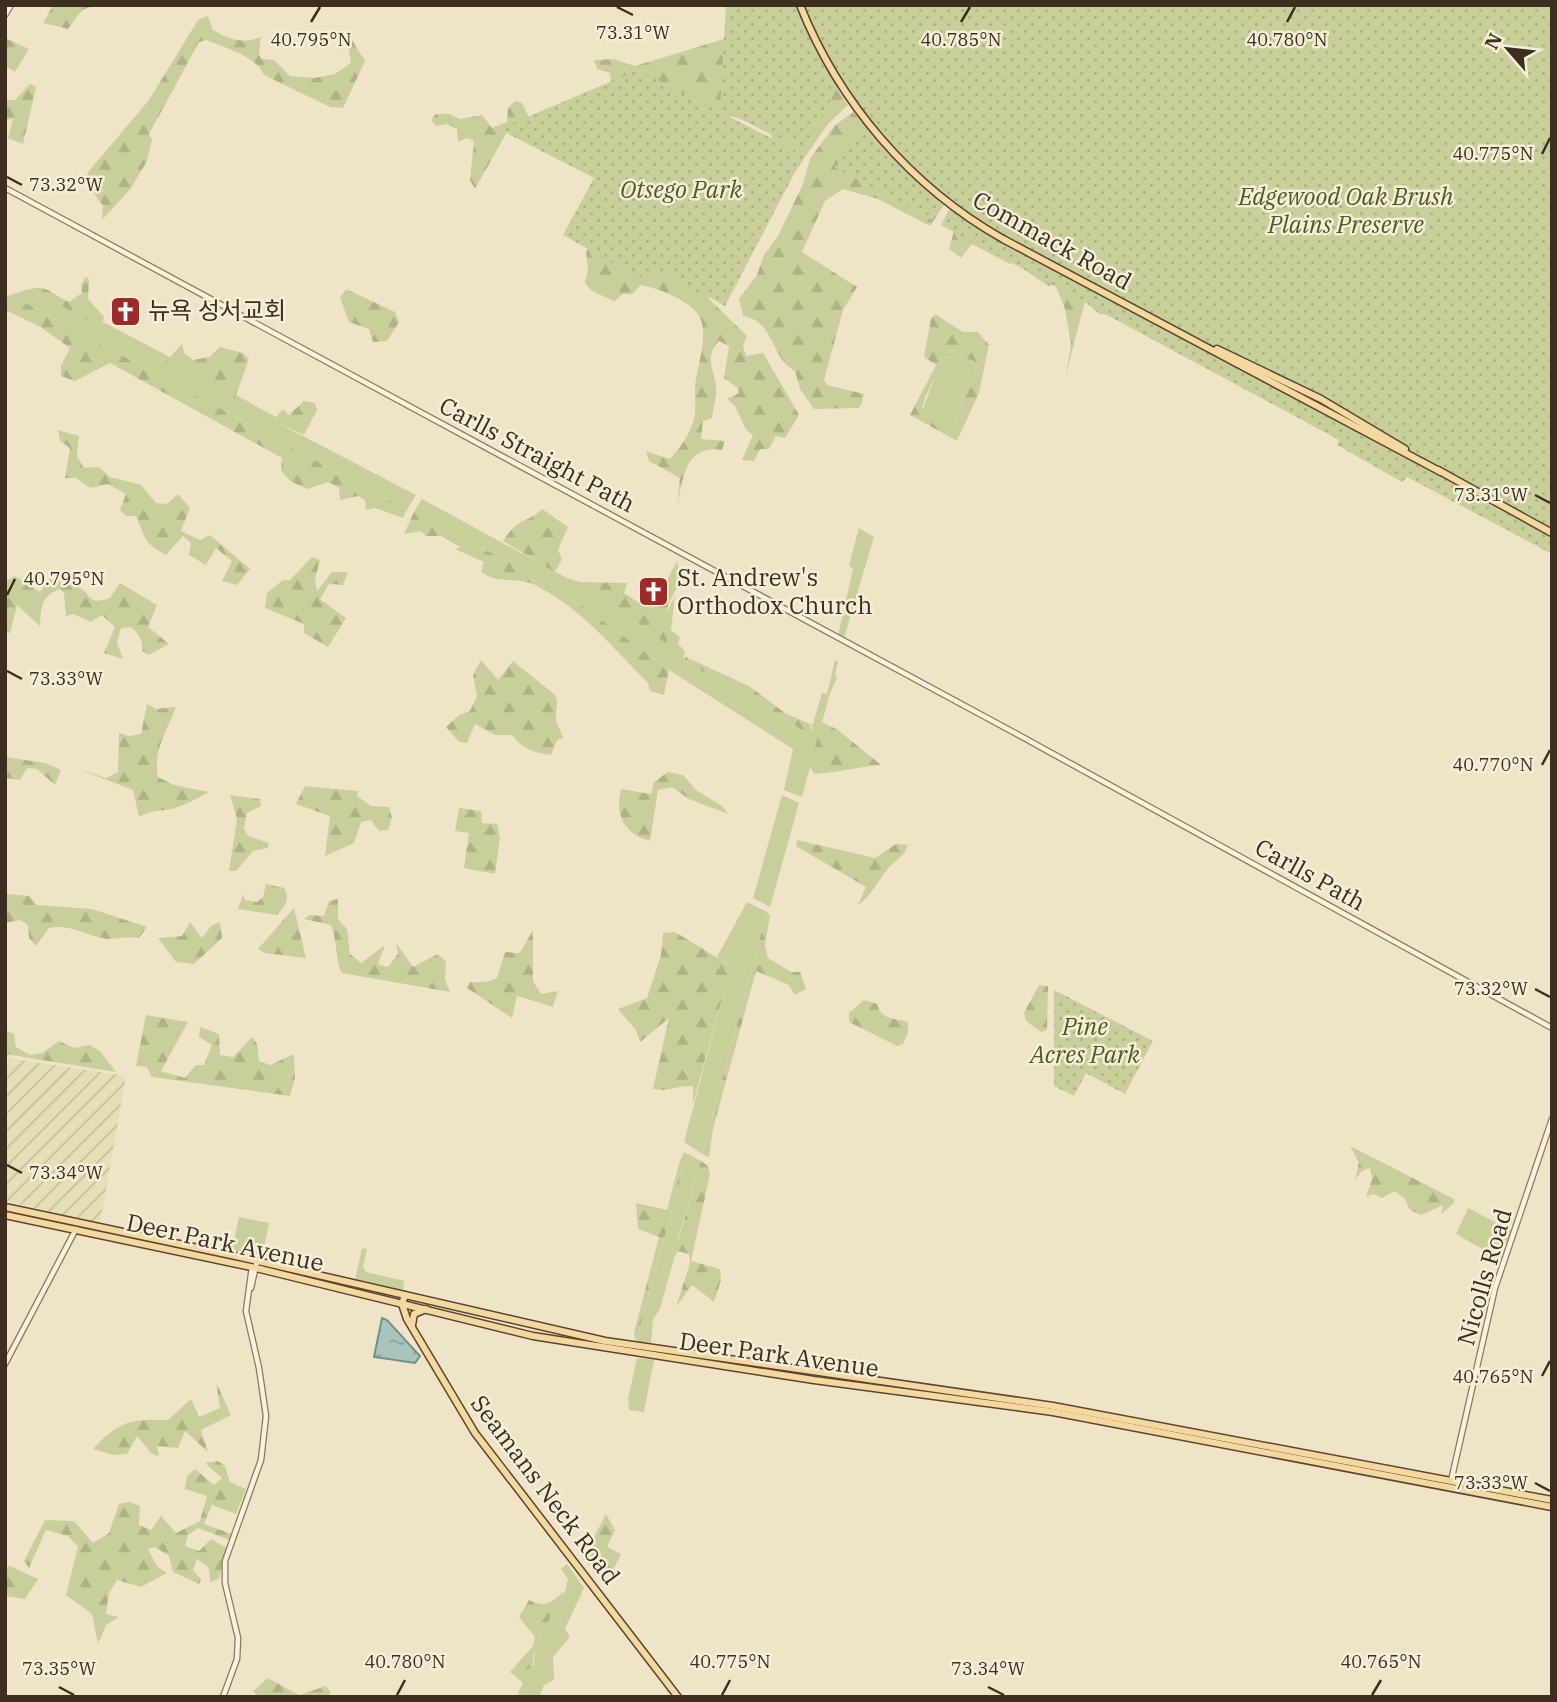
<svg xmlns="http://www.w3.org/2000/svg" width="1557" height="1702" viewBox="0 0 1557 1702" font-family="'IBM Plex Serif','Noto Sans KR',serif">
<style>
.farmland{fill:url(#farmland-furrows)}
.grass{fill:#c9cf9b}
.forest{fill:url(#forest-firs);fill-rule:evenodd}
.park{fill:url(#park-dots)}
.water{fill:url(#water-ripples);stroke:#6f938a;stroke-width:2}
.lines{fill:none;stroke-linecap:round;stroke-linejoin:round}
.minor-casing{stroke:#8d765c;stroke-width:7}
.major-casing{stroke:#5b4430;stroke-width:9}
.minor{stroke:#faf1dc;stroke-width:4.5}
.major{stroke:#f3d9a0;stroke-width:6}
.ticks{fill:none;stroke:#3d2e20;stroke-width:2.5}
.labels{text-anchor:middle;stroke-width:5;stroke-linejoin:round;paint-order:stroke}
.park-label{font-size:24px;font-style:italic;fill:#4d5a26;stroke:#f7eed8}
.street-label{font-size:24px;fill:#3d2e20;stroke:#f7eed8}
.poi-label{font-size:24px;fill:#3d2e20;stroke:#f7eed8;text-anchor:start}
.ticks-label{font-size:18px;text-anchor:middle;fill:#3d2e20;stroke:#f7eed8;stroke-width:5;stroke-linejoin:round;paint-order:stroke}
</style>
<defs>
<pattern id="farmland-furrows" width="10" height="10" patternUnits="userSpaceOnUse" patternTransform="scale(1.75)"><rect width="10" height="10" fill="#e6deb5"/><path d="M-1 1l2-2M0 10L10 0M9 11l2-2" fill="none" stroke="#c6bf9b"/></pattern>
<pattern id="forest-firs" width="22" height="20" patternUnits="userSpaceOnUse" patternTransform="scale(1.75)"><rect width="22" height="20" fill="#c9cf9b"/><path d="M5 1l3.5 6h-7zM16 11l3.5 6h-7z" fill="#aeb285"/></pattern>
<pattern id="park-dots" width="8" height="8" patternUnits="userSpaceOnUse" patternTransform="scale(1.75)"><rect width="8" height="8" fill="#c9cf9b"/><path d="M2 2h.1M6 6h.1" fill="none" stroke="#aeb285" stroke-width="1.8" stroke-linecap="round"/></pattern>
<pattern id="water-ripples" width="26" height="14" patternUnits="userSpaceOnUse" patternTransform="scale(1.75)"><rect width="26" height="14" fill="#a9c4bc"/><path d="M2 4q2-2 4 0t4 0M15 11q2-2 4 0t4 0" fill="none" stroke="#8ba098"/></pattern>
</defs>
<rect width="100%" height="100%" fill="#f0e4c8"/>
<polygon class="farmland" points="9,1058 126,1076 100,1223 5,1201 5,1076"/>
<g class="grass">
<polygon points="19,292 41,295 101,326 103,322 170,357 166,361 235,397 236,395 276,417 278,423 416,495 407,510 11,295"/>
<path d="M943,356L972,360L978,364C976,377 967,385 964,397C960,409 961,415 954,426L922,411Z"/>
<polygon points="422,499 567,578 580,582 666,643 666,613 675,596 671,630 680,637 678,644 685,651 683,660 809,734 813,728 810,724 813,724 822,693 827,694 835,660 838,662 835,676 837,678 830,693 802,797 784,790 793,749 669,670 561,590 414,512"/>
<polygon points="859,528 874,537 844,638 838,635 853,569 849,565"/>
<polygon points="782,795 799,803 770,907 753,898"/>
<polygon points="747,902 767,912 702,1154 684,1142 725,988 736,969 717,957"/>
<polygon points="684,1152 701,1161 678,1239 671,1251 674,1258 660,1309 653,1319 651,1343 636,1342 683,1169 680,1160"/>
<polygon points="1468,1208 1512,1231 1498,1258 1456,1234"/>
<polygon points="239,1217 269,1223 261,1262 231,1255"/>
<polygon points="362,1248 367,1249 363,1267 366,1272 404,1281 403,1295 354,1284"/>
<polygon points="637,1358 654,1360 644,1412 629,1410 628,1399"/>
<polygon points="567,1564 584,1588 565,1629 570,1637 553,1657 554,1680 544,1685 539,1697 522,1697 518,1694 523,1683 510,1672 534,1665 535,1647 558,1603 563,1599 568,1579 561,1569"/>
</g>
<g class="forest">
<polygon points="53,5 96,5 82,10 68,29 43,23"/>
<path d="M736,5L832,80L848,105L828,124L796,170L774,146C773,125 749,122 731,116L723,128L507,132L475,189L470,180L474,141L467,138L458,142L457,129L447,124L436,126L431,120L436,114H449L460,119L482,115L492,128L507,122L508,108L515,101L522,103L531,122L615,84L611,81L610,73L597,69L594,60L614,59L635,66L737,35Z"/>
<path d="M208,16L213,30C230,40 242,44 261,37L259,54L261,59L274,60L290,76L314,78L335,74L351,63L347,39L352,40L365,61L343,108L330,107L264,75C255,55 225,48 206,40L199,42L149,134L152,140L147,161L131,188L102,220L103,206L85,181L89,171L149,100L198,20Z"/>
<polygon points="5,38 29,49 15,72 5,66"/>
<polygon points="30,84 36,87 23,144 8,138 13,119 5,120 5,100 15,100"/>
<path d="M853,112L915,180L944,205L930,226L878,199L843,189L825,201L802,252L857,287L843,310L824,380L827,385L864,394L861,405L858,408L814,409L800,389L795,371C770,358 775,321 743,316L739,299L757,275L764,255L778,236L803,184L810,159L834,126Z"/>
<path d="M958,216L1085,301L1066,375L1071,344L1065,309L1055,284L1049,286C1035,278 1026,269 1012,261L1010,264L972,244L961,258L949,249Z"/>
<path d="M594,240L703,282L709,299L747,336L743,346L746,356L763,353L799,415L785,438L776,436L769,449H760L754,461L742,460L753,435L746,430L735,406L727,399L739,393L738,388L724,378L729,346L719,341C701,359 719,376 716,395C715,403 713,410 712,418L703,421L701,439L725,441L722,450C684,444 683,480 677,508L680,478L649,461L646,451L670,459C680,448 688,437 693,422C698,409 693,393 696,379C699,361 707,338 701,320C695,302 658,288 641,285L632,294H623L614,301L592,291L585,282L588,270L586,252Z"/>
<path d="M86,277L89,279L88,299L104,317L101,327L41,295L19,292C47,283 45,290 69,302L82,293L81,284Z"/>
<polygon points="346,289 395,312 399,322 387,341 373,342 369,329 349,322 340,298"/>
<polygon points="11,295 407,510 403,518 375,508 366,510 365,500 358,496 340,500 339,488 328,482 307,489 290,481 281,471 282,458 110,363 75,381 61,376 61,366 70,348 39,326 5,310 5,296"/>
<path d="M935,314L963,332H978L989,345L979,393L957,441L910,415L936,365L924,357L931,319ZM943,356L972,360L978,364C976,377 967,385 964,397C960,409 961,415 954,426L922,411C924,391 940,375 943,356Z"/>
<polygon points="182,344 184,353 193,360 209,357 220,347 243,353 249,359 235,398 166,361"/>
<polygon points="304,401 315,403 317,410 304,435 278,423 276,417 283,409 289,415"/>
<path d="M58,430L79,436L77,456L84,468L99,467L110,477L141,485L156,503L167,504L178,494L190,508L181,531L200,540L210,535L250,569L237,585L222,581L232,561L216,548L206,565L189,555L191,543L183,536L166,555C143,542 146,539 136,516H126L120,510L126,494L108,484L90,488L76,478H65L70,448L60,441Z"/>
<path d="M542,509L568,527L558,550L562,559L555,572L503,541C520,515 525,525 542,509Z"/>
<path d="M414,512L561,590L669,670L664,695L650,691L648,683C610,645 585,612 537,586C519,576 498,585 481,572L484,562L455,549L460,547L441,536H426L421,531L404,534Z"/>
<polygon points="312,557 320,560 315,579 317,591 332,572 348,572 343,585 329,584 320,599 346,618 328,647 304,633 304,624 265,608 267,593 283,580 290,580"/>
<path d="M677,561C685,589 668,595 666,615C665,624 667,634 667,644L580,582L627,583L624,593L644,606L660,594Z"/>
<path d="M15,576L40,592L49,579C57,582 69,582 77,586C93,594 86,606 110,598L120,583L157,605L148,627L169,644L149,655L142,651C143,640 139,634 131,627L121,628L117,643L123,659L104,653L115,627L102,615L91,622L73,614L66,616L64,593L60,589C41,596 41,607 40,626L17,605L10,633L5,631V582Z"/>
<polygon points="686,657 749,686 785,713 810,724 812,732 809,734 683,660"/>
<path d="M481,660L498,680L513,661L554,694L557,699L556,720L563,738L557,740L551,755C535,753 522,749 512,735H495L475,724L467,743L459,742L446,727L459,715L470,711L477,696L473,675Z"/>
<path d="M147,704L156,709L176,707C167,732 153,748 158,777L174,785L209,792C196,799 181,808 166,810C155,811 150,811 139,817L133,790L73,767L106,778L118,772L119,733L129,736L141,734Z"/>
<path d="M822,722L838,730L881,765C860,766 829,775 813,773L810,765Z"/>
<polygon points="5,757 45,763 61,770 55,785 37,769 27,768 20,780 6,778"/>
<path d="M668,772L683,775L696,790L722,806L728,814L689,799L672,787L658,790L650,841C623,834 615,814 621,789L651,794L654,782Z"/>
<polygon points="305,786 358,791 357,796 371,806 389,807 392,818 388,830 379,831 371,820 361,822 354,843 325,856 330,816 296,804"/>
<polygon points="230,795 260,799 261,806 247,813 244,828 248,836 269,843 268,848 253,851 236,871 229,871 237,819"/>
<polygon points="459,808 481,811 482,823 497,824 500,838 495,874 464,868 469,833 455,831"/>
<path d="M797,840L875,858L896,844L908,845C903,859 894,860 887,870C876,884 872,895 858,905L866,887L796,846Z"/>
<path d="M266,884L284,888C291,900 285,906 277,915L238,909L243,894L245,900L257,902L263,897Z"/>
<path d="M7,894L29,896L37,905L92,909L147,927L139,938C128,937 120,938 110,939C92,939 71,923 49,928L36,946L29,938L28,925L20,920L5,923Z"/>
<path d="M338,899V919L347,929L350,954L361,963L385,945L378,964L388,967L398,954L396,943L413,967L438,954L446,962L445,980L450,992L342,973C336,965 337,939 331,925L304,919L309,915L324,916L329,901Z"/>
<polygon points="294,908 306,958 265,953 258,949"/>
<polygon points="767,912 770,915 765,945 768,958 791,972 800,972 806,989 795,995 789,985 756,971 713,1129 709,1157 702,1154"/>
<polygon points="190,922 202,938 211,926 220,922 222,938 194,964 176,962 158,938 182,936"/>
<polygon points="533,930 533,981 541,994 558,991 553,1007 517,996 512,1018 467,988 470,982 486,982 497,978 505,952 520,953"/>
<path d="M675,932L736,969L725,988L693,1104V1086C678,1085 668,1092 653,1089L669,1018L640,1042L636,1030L618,1009L647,998L661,955L663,933Z"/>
<polygon points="1039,985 1048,986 1047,1030 1041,1032 1026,1021 1024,1013"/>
<path d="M864,1000L877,1004C881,1020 894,1018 908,1022V1033L903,1044L897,1046L849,1022V1013Z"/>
<polygon points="146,1015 188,1022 161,1071 185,1078 196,1065 204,1065 212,1045 199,1037 200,1027 219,1034 220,1055 233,1057 252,1037 257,1044 259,1061 270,1065 294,1054 295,1078 290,1096 152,1077 147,1067 136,1066"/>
<polygon points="5,1030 14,1034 16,1047 30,1055 42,1053 59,1041 74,1048 90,1045 100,1051 116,1072 5,1054"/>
<polygon points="1350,1146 1454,1199 1454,1203 1441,1214 1443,1205 1421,1215 1410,1210 1405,1199 1395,1191 1382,1198 1373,1194 1366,1197 1372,1179 1370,1168 1362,1171 1355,1180 1359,1162"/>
<polygon points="680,1160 683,1169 636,1342 634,1333 659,1237 638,1229 636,1203 667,1210"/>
<polygon points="701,1161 708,1166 710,1174 691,1261 720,1269 721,1280 714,1302 692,1285 676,1307 690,1263 689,1254 678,1251 674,1258 671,1251 679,1238"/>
<path d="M216,1382L231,1415L201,1430L208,1452L185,1431L178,1448L157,1446L159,1456L152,1454L137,1436L127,1454L113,1455L93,1449C119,1421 131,1419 168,1420L191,1399L199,1417L220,1408Z"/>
<polygon points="218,1461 225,1466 230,1482 246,1489 236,1514 212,1505 204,1524 232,1534 229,1540 198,1528 188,1535 185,1546 199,1551 211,1539 226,1548 219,1579 210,1582 209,1568 197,1559 193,1570 201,1579 199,1584 173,1572 169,1556 155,1547 148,1549 157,1566 167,1573 141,1587 117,1580 109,1593 106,1614 119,1617 106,1625 98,1644 92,1614 66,1595 78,1547 68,1536 46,1530 29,1568 24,1561 45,1520 74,1521 93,1543 109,1533 119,1504 129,1502 140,1506 139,1525 151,1530 161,1516 176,1533 200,1521 207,1496 185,1489 187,1476 195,1469 214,1485 222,1478 205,1463"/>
<polygon points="606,1514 615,1530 607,1547 621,1554 613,1570 603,1580 583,1558"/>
<polygon points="10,1566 38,1579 25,1599 5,1596 5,1569"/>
<path d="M564,1591L563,1599L558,1603L535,1647L532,1668L510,1672L533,1646L535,1637L519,1617L529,1600C546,1608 551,1603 564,1591Z"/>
<polygon points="268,1678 299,1695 326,1686 331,1693 327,1697 259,1697 253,1691"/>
</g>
<g class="park">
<polygon points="726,5 1552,5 1552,554 1407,477 1402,482 1337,445 1339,440 1107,315 1099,314 1088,304 941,225 950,208 943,202 932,220 834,167 867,129 838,87 803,150 720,109"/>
<polygon points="638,70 804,155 725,306 668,274 638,277 563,235 594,178 499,129"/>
<polygon points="1054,990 1153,1041 1125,1094 1086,1073 1074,1096 1054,1086"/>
</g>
<polygon class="water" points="382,1318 387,1320 420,1356 415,1363 374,1357"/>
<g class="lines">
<defs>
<g id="minor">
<polyline points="5,15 11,5"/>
<polyline points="5,188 1015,733 1552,1028"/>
<polyline points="251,1288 257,1261"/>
<polyline points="5,1364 76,1229"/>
<polyline points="1451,1481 1495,1288 1552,1119"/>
<polyline points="223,1697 237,1659 238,1638 225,1583 225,1561 261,1460 266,1416 259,1368 246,1311 252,1267"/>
</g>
<g id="major">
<path d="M800,5C839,103 911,187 1003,239L1441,472"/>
<polyline points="1217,349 1321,399 1405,449"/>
<polyline points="1438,470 1552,533"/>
<polyline points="5,1207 231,1255 605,1341 1053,1406 1552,1500"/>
<polyline points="5,1215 256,1268 533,1336 814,1380 1053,1412 1552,1507"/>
<polyline points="405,1295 402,1304 407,1319 475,1433 678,1697"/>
<polyline points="412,1325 414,1314 426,1309"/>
</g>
</defs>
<use href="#minor" class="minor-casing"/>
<use href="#major" class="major-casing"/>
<use href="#minor" class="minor"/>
<use href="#major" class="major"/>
</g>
<path class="ticks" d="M617,7L633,15M311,22L320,7M961,22L970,7M1287,22L1295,7M1542,154L1550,138M7,177L22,185M1535,495L1550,503M7,595L15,579M7,671L22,679M1542,765L1550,750M1535,989L1550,997M7,1165L22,1173M1542,1376L1550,1361M1535,1483L1550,1491M59,1687L74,1695M988,1687L1004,1695M397,1695L405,1680M722,1695L730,1680M1372,1695L1381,1680"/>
<defs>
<symbol id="church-square" viewBox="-11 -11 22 22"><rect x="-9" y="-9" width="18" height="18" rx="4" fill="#9e2a2b" stroke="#f7eed8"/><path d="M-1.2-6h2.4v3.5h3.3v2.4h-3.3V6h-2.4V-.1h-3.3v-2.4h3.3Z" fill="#fff"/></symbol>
</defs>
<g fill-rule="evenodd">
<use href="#church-square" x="108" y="294" width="35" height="35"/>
<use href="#church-square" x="636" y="574" width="35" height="35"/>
</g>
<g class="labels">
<g class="park-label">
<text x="681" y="198">Otsego Park</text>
<text x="1346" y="205">Edgewood Oak Brush<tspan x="1346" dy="28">Plains Preserve</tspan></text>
<text x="1085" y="1035">Pine<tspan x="1085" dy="28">Acres Park</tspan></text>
</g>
<g class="street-label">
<text transform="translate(1052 241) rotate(29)" y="8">Commack Road</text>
<text transform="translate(537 455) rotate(28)" y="8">Carlls Straight Path</text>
<text transform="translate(1310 875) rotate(29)" y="8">Carlls Path</text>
<text transform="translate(225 1243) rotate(12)" y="8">Deer Park Avenue</text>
<text transform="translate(1485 1277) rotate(-74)" y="8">Nicolls Road</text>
<text transform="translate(779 1355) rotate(8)" y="8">Deer Park Avenue</text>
<text transform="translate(545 1490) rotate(53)" y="8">Seamans Neck Road</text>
</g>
<g class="poi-label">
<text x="148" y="319">뉴욕 성서교회</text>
<text x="677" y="586">St. Andrew's<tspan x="677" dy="28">Orthodox Church</tspan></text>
</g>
</g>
<g class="ticks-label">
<text x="633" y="39">73.31°W</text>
<text x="961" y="46">40.785°N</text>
<text x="1287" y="46">40.780°N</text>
<text x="311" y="46">40.795°N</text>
<text x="1493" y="160">40.775°N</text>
<text x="66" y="191">73.32°W</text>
<text x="1491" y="501">73.31°W</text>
<text x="64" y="585">40.795°N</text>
<text x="66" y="685">73.33°W</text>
<text x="1493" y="771">40.770°N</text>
<text x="1491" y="995">73.32°W</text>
<text x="66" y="1179">73.34°W</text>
<text x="1493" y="1383">40.765°N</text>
<text x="1491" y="1489">73.33°W</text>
<text x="405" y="1668">40.780°N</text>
<text x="730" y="1668">40.775°N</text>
<text x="1381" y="1668">40.765°N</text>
<text x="59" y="1675">73.35°W</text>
<text x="988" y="1675">73.34°W</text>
</g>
<rect width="1557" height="1702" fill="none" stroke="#3d2e20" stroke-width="14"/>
<g transform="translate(1508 49) rotate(298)" stroke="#f7eed8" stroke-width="5" paint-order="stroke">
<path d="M0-5L12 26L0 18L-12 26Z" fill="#3d2e20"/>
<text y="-10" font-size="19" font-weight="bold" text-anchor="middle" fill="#3d2e20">N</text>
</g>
</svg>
